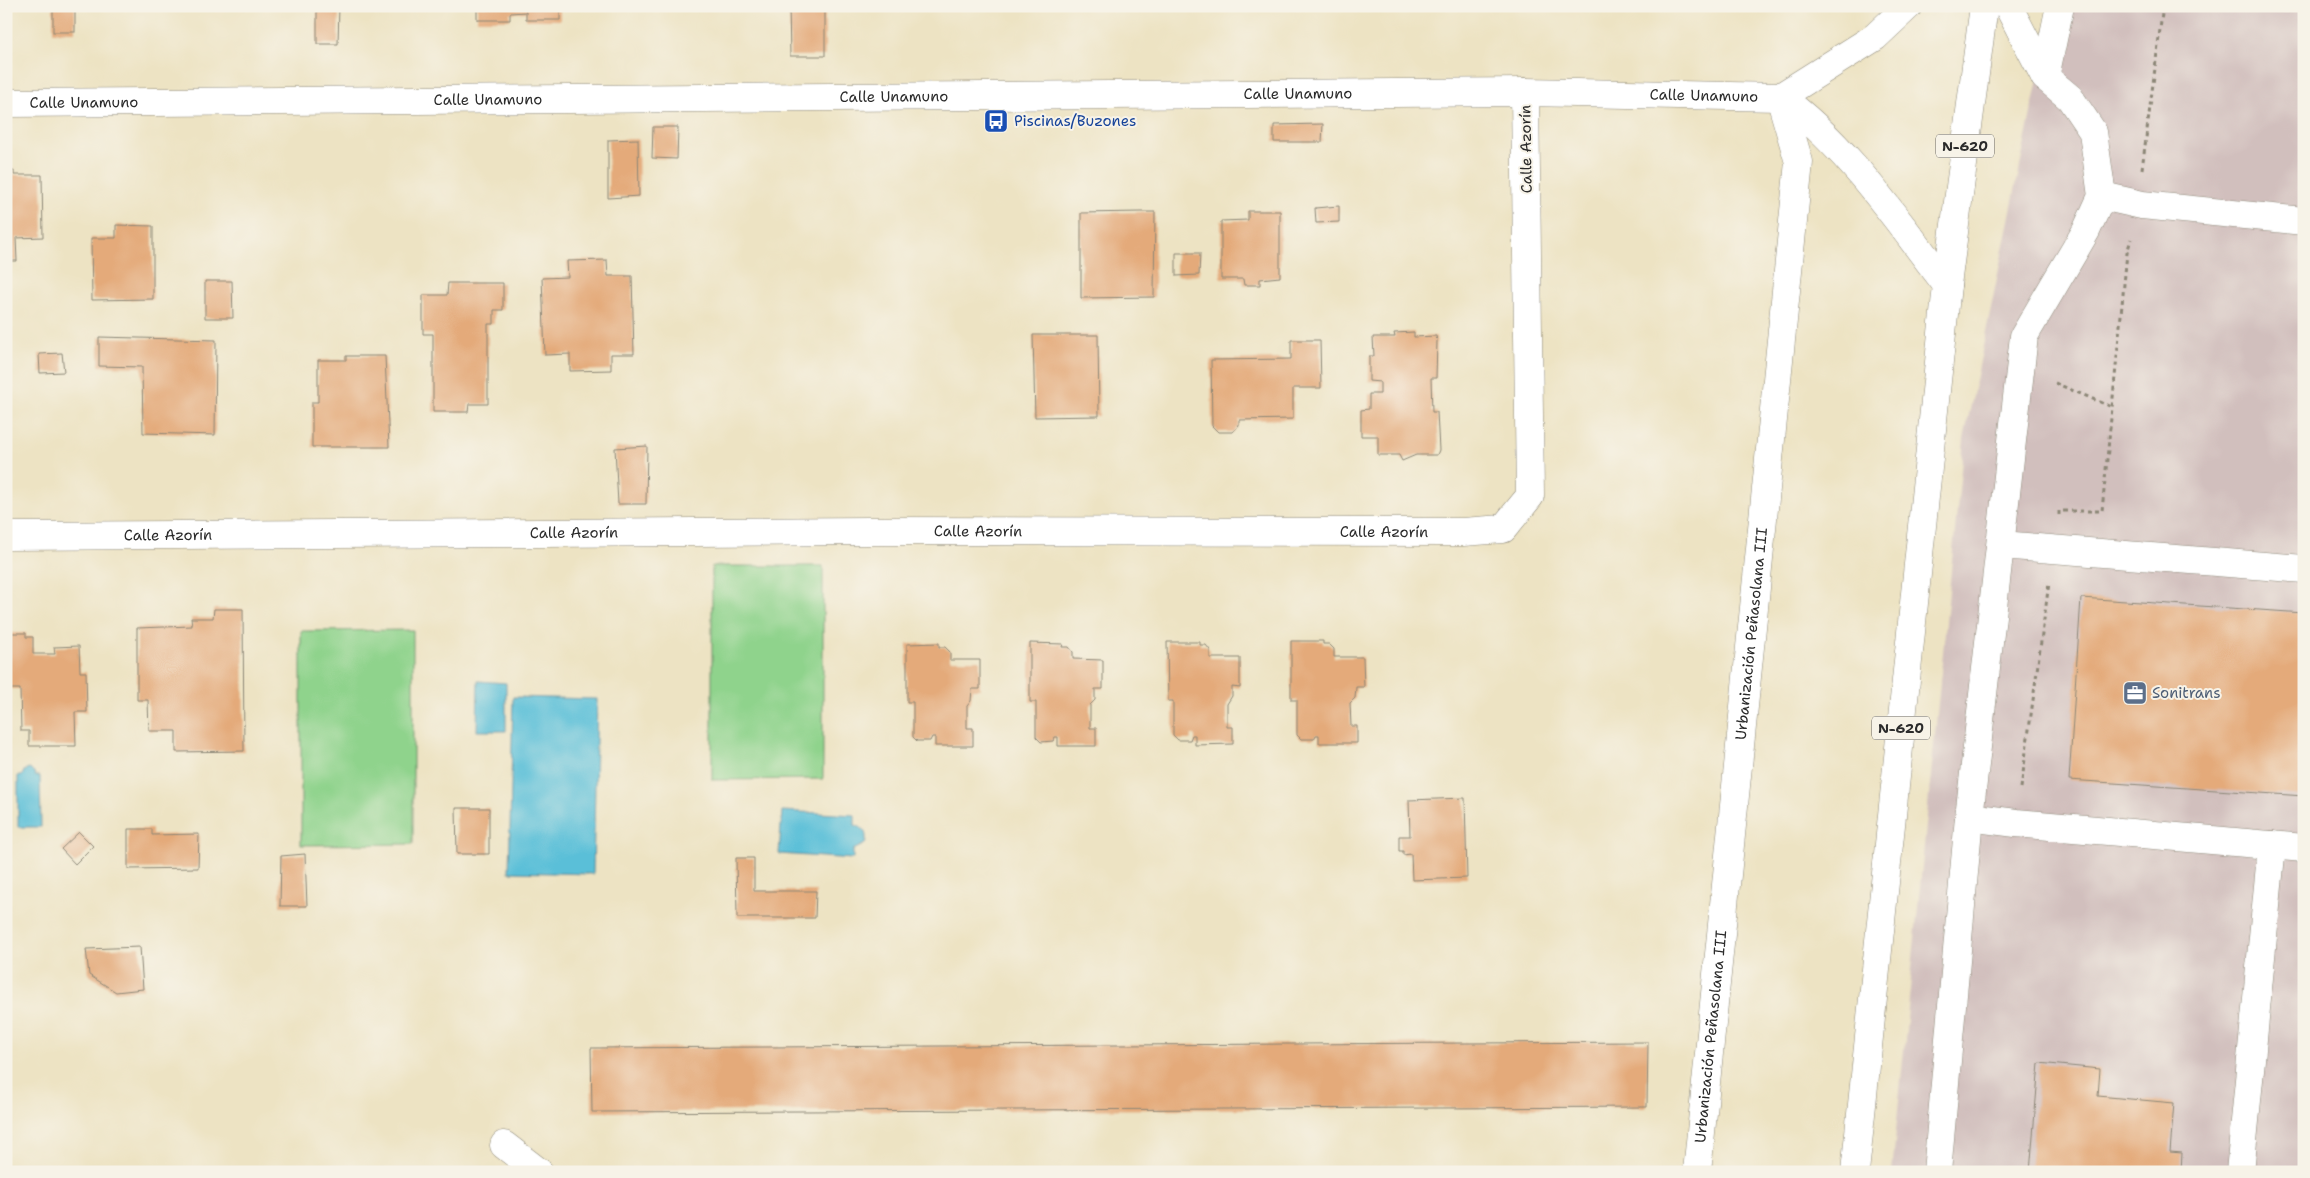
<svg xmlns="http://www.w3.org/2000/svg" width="2310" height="1178" viewBox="0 0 2310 1178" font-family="'Shantell Sans',sans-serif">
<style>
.industrial{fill:#d1bfbd}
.green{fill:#8fd38c;stroke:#5d7f5c}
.water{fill:#5abfd8;stroke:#427582}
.building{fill:#e4aa7a}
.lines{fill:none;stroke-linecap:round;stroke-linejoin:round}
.minor-casing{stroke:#8c8777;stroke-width:29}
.highway-casing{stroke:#8c8777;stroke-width:29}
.path{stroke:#8c8777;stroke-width:3;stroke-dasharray:4 4;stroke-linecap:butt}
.minor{stroke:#fff;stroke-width:28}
.highway{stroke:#fff;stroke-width:28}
.labels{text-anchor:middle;stroke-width:4;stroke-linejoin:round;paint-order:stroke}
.shield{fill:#f7f3e8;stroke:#686764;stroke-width:1}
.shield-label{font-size:14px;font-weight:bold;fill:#2b2b2b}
.street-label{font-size:15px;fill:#2b2b2b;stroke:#f7f3e8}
.transit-label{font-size:15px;fill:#164399;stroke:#f7f3e8;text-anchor:start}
.service-label{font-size:15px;fill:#4e5e75;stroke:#f7f3e8;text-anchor:start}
</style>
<rect width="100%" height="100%" fill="#f7f3e8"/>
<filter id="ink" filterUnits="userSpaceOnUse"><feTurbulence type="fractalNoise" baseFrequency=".02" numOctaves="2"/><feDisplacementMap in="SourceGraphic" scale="10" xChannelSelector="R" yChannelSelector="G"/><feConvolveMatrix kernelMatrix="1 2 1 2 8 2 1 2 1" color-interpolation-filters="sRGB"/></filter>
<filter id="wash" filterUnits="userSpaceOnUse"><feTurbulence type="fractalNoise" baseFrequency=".0096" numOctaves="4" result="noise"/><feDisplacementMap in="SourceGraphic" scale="20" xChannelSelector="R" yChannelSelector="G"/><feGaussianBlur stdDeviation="1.12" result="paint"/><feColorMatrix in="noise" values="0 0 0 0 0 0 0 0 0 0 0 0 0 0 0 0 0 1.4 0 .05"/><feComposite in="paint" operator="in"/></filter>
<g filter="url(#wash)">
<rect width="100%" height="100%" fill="#ede3c3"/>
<polygon class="industrial" points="2053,6 2304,6 2304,1172 1892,1172 1964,439"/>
<g class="green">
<polygon points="712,566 823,566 823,779 712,780"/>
<polygon points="413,630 413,844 301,845 301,631"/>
</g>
<g class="water">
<polygon points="478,681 506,683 506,731 477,731"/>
<polygon points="513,697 597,699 593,874 509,872"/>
<polygon points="29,769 34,772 35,776 40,776 41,827 18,827 18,775 22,776 24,771"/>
<path d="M782,811L855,815V825C865,828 868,835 865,844L853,850V859L779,854Z"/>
</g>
<g id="blocks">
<g class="building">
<rect x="53" y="6" width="22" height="26"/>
<polygon points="317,6 339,6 338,44 317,44"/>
<polygon points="477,6 560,6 560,20 526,20 526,12 510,13 510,20 477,20"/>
<polygon points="789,6 825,6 825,56 790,56"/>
<polygon points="1323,124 1322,142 1274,142 1274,125"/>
<polygon points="653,127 678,127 677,159 652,158"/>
<polygon points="638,139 639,196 608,198 608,140"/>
<polygon points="6,171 14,171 14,175 42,175 43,237 16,238 17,261 6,261"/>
<polygon points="1339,206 1339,222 1316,223 1315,208"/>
<polygon points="1248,211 1280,211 1280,277 1260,279 1260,285 1244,285 1243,279 1221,279 1221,221 1248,220"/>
<polygon points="1141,212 1155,212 1154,297 1081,298 1081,213"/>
<polygon points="116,225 153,226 153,299 92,300 91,238 116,238"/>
<polygon points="1176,253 1200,253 1199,275 1176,276"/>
<polygon points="607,260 608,276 632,276 634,354 611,354 611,370 570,371 570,354 545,355 542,278 568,277 567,261"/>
<polygon points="205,281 232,281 233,318 205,318"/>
<polygon points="448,283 503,283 503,310 494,310 494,324 488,324 488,404 469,404 468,412 433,412 433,334 423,334 423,295 447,295"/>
<polygon points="1414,332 1414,337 1436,336 1437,341 1436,378 1431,378 1432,412 1437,412 1439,450 1437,455 1416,455 1402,461 1399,455 1378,455 1378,436 1361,436 1361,410 1369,409 1369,394 1380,394 1380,382 1369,381 1369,356 1374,356 1373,337 1395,337 1394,333"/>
<polygon points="1033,335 1098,335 1099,416 1035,417"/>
<polygon points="99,337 216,340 215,435 143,433 142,367 99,366"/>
<polygon points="1291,340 1320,340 1321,388 1293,388 1293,419 1239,420 1239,425 1233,432 1218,432 1212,426 1211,360 1291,359"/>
<polygon points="62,353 64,372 40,373 39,354"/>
<polygon points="346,356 385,356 389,447 312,447 312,402 318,402 318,360 346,360"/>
<rect x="6" y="385" width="4" height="32"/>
<polygon points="647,446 646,504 618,504 615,448"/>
<polygon points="2081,598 2304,613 2304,796 2069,780"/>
<polygon points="214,609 243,609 244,751 176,752 176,731 149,731 148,700 137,700 137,628 192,626 191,618 213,618"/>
<polygon points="10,633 26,633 26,637 33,637 33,654 55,654 54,647 79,646 80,672 86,672 87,712 75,712 76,746 29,746 29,731 21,731 20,689 6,689 6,638 11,638"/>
<polygon points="1291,641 1323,641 1323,644 1329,644 1334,649 1334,657 1363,657 1364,687 1356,687 1355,698 1350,703 1351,726 1357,726 1357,743 1319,743 1319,735 1316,735 1314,739 1301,739 1297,735 1297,700 1291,700"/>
<polygon points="1167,642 1200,642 1200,645 1206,645 1210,650 1210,658 1240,658 1240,688 1232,687 1232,696 1227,704 1227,727 1233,727 1233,744 1195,745 1195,735 1192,735 1190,740 1178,740 1173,735 1173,701 1168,701"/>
<polygon points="939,643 939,647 945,647 950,652 950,660 980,660 980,689 972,689 971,701 967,706 967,728 973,728 973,746 935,746 935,737 932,737 930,741 917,741 913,737 913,702 907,702 907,644"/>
<polygon points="1030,643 1063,644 1062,647 1069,647 1073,652 1073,659 1103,660 1103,689 1095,689 1095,700 1090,705 1090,728 1096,728 1096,746 1058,746 1058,737 1055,737 1053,741 1041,742 1036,737 1036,702 1030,702"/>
<polygon points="1465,798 1467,878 1412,880 1411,854 1403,855 1403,851 1399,851 1399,836 1410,836 1409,800"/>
<polygon points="456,808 489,808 489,854 457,854"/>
<polygon points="128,829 152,829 152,835 199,834 198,868 128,869"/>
<polygon points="79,832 93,846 75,864 61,849"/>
<polygon points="305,854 307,906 280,906 281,856"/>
<polygon points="736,858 754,858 754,891 816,891 815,918 737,918"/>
<polygon points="140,947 143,989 116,992 89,975 86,949"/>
<polygon points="1648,1042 1647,1107 592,1112 591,1048"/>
<polygon points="2039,1063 2100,1069 2098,1096 2174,1103 2170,1152 2182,1153 2181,1172 2030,1172"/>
</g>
</g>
</g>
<g filter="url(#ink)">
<use href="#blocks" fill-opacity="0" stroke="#8c8777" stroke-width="1"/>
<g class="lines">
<defs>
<g id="minor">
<polyline points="2045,77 2060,6"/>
<path d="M1780,97C1848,146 1896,220 1947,285"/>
<path id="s1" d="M6,103L1525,92L1780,97L1875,37L1908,6"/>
<polyline points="2102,196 2142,205 2304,221"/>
<path id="s2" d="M6,536L870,531L1463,532L1503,529L1530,496L1525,92"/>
<polyline points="2001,545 2304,569"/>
<polyline points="1969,817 2016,823 2304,848"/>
<polyline points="504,1145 539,1172"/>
<path id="s3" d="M1697,1172L1799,162L1780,97"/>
<polyline points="1937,1172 1969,817 2024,336 2086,231 2102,196 2093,132 2070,98 2045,77 2008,6"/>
<polyline points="2240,1172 2272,845"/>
</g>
<polyline id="highway" points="1855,1172 1947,285 1984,6"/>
</defs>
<use href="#minor" class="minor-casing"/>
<use href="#highway" class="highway-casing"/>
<g class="path">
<polyline points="2142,169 2163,6"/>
<polyline points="2055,383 2112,407"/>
<polyline points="2059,515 2059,511 2102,511 2127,253 2131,239"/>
<polyline points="2021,788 2049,583"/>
</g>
<use href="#minor" class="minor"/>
<use href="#highway" class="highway"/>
</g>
</g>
<defs>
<symbol id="bus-square" viewBox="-11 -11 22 22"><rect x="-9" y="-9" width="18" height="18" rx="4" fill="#1a4fb4" stroke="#f7f3e8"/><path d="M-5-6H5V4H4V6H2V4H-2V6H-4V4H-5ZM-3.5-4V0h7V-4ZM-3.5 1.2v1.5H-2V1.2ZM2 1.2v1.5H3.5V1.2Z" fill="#fff"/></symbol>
<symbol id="office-square" viewBox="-11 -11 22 22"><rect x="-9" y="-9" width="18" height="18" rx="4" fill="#5c6f8a" stroke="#f7f3e8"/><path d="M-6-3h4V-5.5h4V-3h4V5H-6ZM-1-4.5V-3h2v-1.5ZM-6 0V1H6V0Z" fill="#fff"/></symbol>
</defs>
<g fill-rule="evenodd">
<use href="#bus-square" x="982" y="107" width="28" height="28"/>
<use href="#office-square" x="2121" y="679" width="28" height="28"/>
</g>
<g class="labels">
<g class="shield">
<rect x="1936" y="134.5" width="58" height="23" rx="4"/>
<rect x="1872" y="716.5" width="58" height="23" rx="4"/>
</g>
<g class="shield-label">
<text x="1965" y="151">N-620</text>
<text x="1901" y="733">N-620</text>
</g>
<g class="street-label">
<text dy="5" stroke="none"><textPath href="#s1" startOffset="1292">Calle Unamuno</textPath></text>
<text dy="5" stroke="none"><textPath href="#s1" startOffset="1698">Calle Unamuno</textPath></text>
<text dy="5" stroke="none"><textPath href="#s1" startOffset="888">Calle Unamuno</textPath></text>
<text dy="5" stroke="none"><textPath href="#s1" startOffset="482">Calle Unamuno</textPath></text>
<text dy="5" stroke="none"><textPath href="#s1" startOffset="78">Calle Unamuno</textPath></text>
<text transform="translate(1526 149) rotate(-91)" y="5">Calle Azorín</text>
<text dy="5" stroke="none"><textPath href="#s2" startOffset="972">Calle Azorín</textPath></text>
<text dy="5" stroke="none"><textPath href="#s2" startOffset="568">Calle Azorín</textPath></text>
<text dy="5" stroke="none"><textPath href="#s2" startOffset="1378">Calle Azorín</textPath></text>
<text dy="5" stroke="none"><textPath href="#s2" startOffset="162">Calle Azorín</textPath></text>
<text dy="5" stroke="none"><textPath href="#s3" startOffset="541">Urbanización Peñasolana III</textPath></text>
<text dy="5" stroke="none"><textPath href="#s3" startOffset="136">Urbanización Peñasolana III</textPath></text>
</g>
<g class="transit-label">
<text x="1014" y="126">Piscinas/Buzones</text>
</g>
<g class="service-label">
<text x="2152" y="698">Sonitrans</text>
</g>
</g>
<rect width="2310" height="1178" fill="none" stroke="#f7f3e8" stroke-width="25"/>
</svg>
